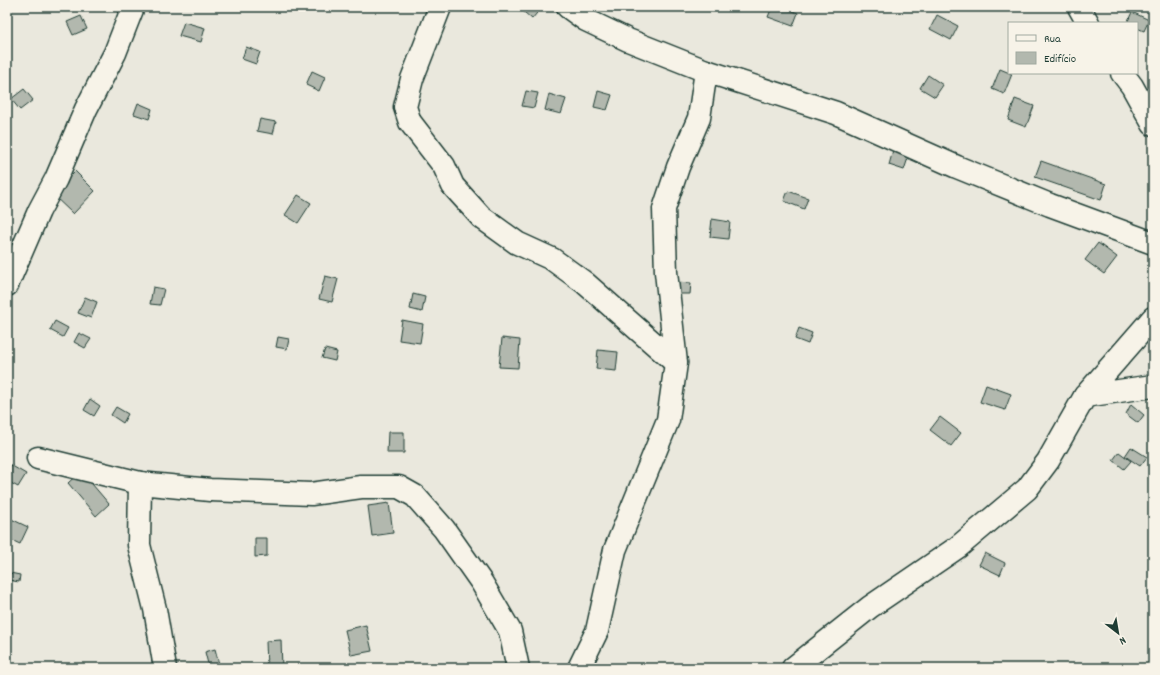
<svg xmlns="http://www.w3.org/2000/svg" width="1160" height="675" viewBox="0 0 1160 675" font-family="Dekko,sans-serif">
<style>
.building{fill:#b2b8ae;stroke:#1f3d34}
.lines{fill:none;stroke-linecap:round;stroke-linejoin:round}
.minor-casing{stroke:#1f3d34;stroke-width:25}
.minor{stroke:#f7f3e8;stroke-width:22}
</style>
<rect width="100%" height="100%" fill="#eae8dd"/>
<filter id="ink" filterUnits="userSpaceOnUse"><feTurbulence type="fractalNoise" baseFrequency=".025" numOctaves="2"/><feDisplacementMap in="SourceGraphic" scale="8" xChannelSelector="R" yChannelSelector="G"/><feConvolveMatrix kernelMatrix="1 2 1 2 8 2 1 2 1" color-interpolation-filters="sRGB"/></filter>
<g filter="url(#ink)">
<g class="building">
<polygon points="528,7 540,7 541,8 532,19 524,12"/>
<polygon points="772,7 782,7 798,13 793,26 768,17"/>
<polygon points="1132,12 1149,20 1144,31 1137,28 1137,23 1127,23"/>
<polygon points="937,15 958,26 951,40 930,29"/>
<polygon points="81,16 87,29 73,35 67,22"/>
<polygon points="184,22 205,28 201,42 179,36"/>
<polygon points="246,47 260,52 256,64 242,59"/>
<polygon points="1000,69 1012,74 1004,94 992,89"/>
<polygon points="312,71 325,77 319,91 306,85"/>
<polygon points="928,75 943,85 935,97 920,88"/>
<polygon points="24,89 33,100 20,110 11,99"/>
<polygon points="526,91 538,93 534,108 522,106"/>
<polygon points="598,91 612,95 607,110 594,107"/>
<polygon points="549,94 566,99 561,114 545,110"/>
<polygon points="1015,99 1034,106 1026,127 1008,120"/>
<polygon points="138,103 152,109 149,119 134,114"/>
<polygon points="260,119 276,122 273,134 257,131"/>
<polygon points="893,150 909,155 904,170 889,165"/>
<polygon points="1041,161 1106,184 1101,200 1035,177"/>
<polygon points="75,171 95,191 73,214 52,194"/>
<polygon points="788,191 808,198 804,209 784,201"/>
<polygon points="298,195 311,203 298,223 285,215"/>
<polygon points="712,219 730,222 728,239 710,237"/>
<polygon points="1098,243 1117,257 1104,274 1085,260"/>
<polygon points="325,276 338,279 332,302 319,299"/>
<polygon points="676,282 691,283 690,294 675,294"/>
<polygon points="153,287 164,289 160,305 150,304"/>
<polygon points="413,294 425,297 422,312 410,309"/>
<polygon points="85,297 97,302 91,318 78,313"/>
<polygon points="402,320 423,324 420,343 399,340"/>
<polygon points="55,321 68,328 63,337 50,330"/>
<polygon points="799,328 812,333 808,344 795,339"/>
<polygon points="79,333 91,339 85,348 74,342"/>
<polygon points="278,337 289,339 287,349 276,347"/>
<polygon points="502,338 520,340 518,368 499,367"/>
<polygon points="325,349 337,352 335,361 322,358"/>
<polygon points="598,350 618,352 616,371 596,369"/>
<polygon points="986,385 1011,394 1005,410 980,402"/>
<polygon points="90,399 100,406 94,416 84,410"/>
<polygon points="1131,404 1144,415 1138,423 1126,414"/>
<polygon points="116,407 128,414 123,423 111,415"/>
<polygon points="940,417 961,433 951,446 930,430"/>
<polygon points="388,432 404,432 404,453 387,453"/>
<polygon points="1131,447 1147,457 1140,466 1125,456"/>
<polygon points="1119,452 1131,461 1124,469 1113,460"/>
<polygon points="7,463 26,474 18,487 7,481"/>
<polygon points="81,471 109,504 96,516 68,483"/>
<polygon points="389,503 393,533 372,536 368,506"/>
<polygon points="7,517 28,527 20,544 7,538"/>
<polygon points="255,538 267,538 267,556 255,557"/>
<polygon points="985,553 1005,563 1000,575 979,565"/>
<polygon points="10,573 20,575 19,582 8,580"/>
<polygon points="366,625 372,651 351,655 345,630"/>
<polygon points="281,640 282,668 267,668 266,641"/>
<polygon points="215,649 220,668 209,668 205,652"/>
</g>
<g class="lines">
<defs>
<g id="minor">
<polyline points="440,7 412,79 405,107 410,122 444,166 453,186 481,217 517,243 552,259 585,283 676,363"/>
<polyline points="568,7 586,20 628,40 706,71 836,113 957,167 1050,205 1153,243"/>
<polyline points="1079,7 1088,23"/>
<polyline points="1122,73 1132,86 1153,124"/>
<polyline points="7,285 39,211 56,179 86,109 115,53 133,7"/>
<polyline points="1085,396 1153,318"/>
<polyline points="38,458 140,483 210,490 311,494 361,487 399,487 415,496 444,529 482,583 510,631 518,668"/>
<polyline points="140,483 139,545 155,609 165,668"/>
<polyline points="579,668 597,631 615,550 668,420 676,363 666,272 664,209 678,167 699,118 706,71"/>
<polyline points="793,668 870,607 958,547 1027,489 1048,461 1085,396 1153,386"/>
</g>
</defs>
<use href="#minor" class="minor-casing"/>
<use href="#minor" class="minor"/>
</g>
</g>
<rect width="1160" height="675" fill="none" stroke="#f7f3e8" stroke-width="24"/>
<rect x="12" y="12" width="1136" height="651" fill="none" stroke="#1f3d34" stroke-width="1.5" filter="url(#ink)"/>
<rect x="1008" y="22" width="130" height="52" fill="#f7f3e8" stroke="#a1aaa0"/>
<rect x="1016" y="35" width="20" height="6" fill="#f7f3e8" stroke="#a1aaa0"/>
<text x="1044" y="42" font-size="12" fill="#1f3d34">Rua</text>
<rect x="1016" y="52" width="20" height="12" fill="#b2b8ae" stroke="#a1aaa0"/>
<text x="1044" y="62" font-size="12" fill="#1f3d34">Edifício</text>
<g transform="translate(1118 633) rotate(149)" stroke="#f7f3e8" stroke-width="3" paint-order="stroke">
<path d="M0-3L7 15L0 10L-7 15Z" fill="#1f3d34"/>
<text y="-6" font-size="11" font-weight="bold" text-anchor="middle" fill="#1f3d34">N</text>
</g>
</svg>
